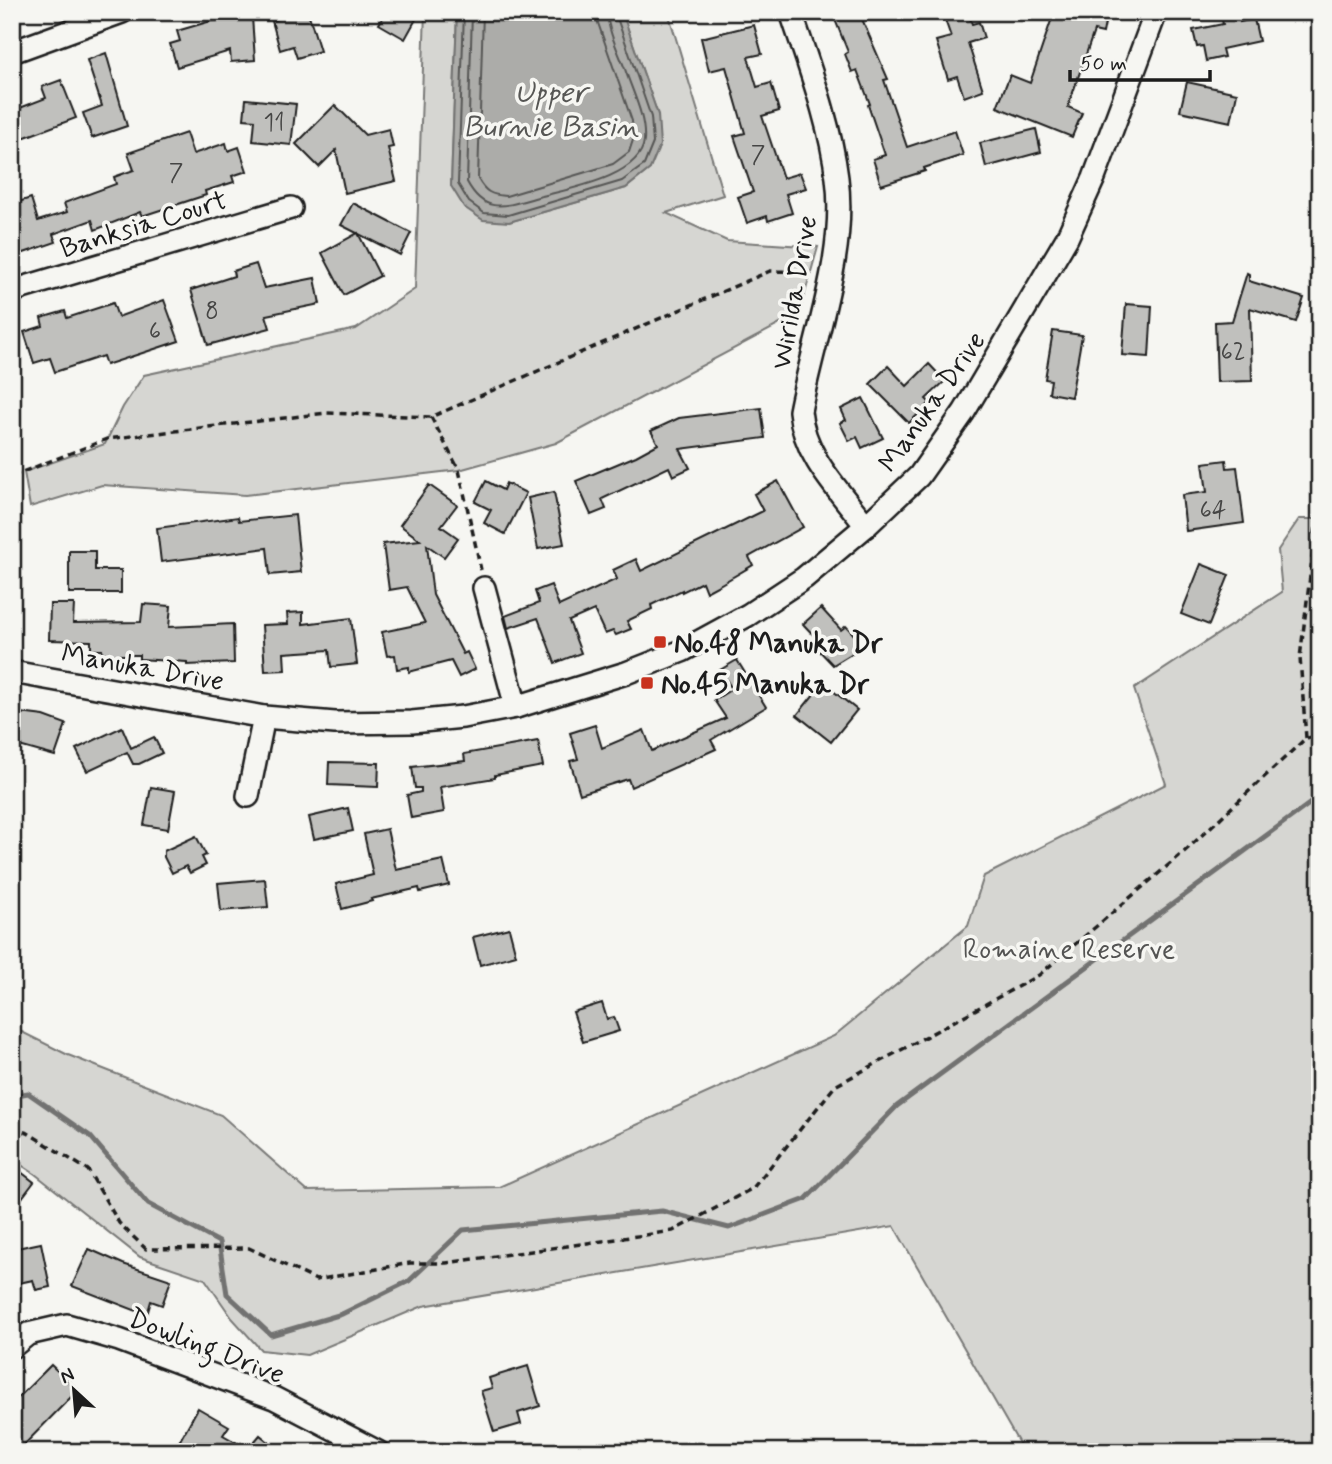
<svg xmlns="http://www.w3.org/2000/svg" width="1332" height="1464" viewBox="0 0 1332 1464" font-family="Mynerve,sans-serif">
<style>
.green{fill:#d6d6d2;stroke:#797977;stroke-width:2}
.water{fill:#acaca9;stroke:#727271;stroke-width:2}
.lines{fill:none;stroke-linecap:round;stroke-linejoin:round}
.shore{stroke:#565654;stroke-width:2}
.stream{stroke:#727271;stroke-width:5}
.building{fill:#c0c0bd;stroke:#1c1c1c;stroke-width:2}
.street-casing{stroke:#1c1c1c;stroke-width:26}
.path{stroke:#1c1c1c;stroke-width:3.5;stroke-dasharray:7 5;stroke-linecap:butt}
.street{stroke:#f6f6f2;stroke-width:21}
.poi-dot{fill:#c8321e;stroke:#f6f6f2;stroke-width:2.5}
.labels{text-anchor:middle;stroke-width:7;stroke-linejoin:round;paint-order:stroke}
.number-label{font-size:24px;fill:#454544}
.street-label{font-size:28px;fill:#1c1c1c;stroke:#f6f6f2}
.poi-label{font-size:28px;font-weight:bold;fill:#1c1c1c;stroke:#f6f6f2;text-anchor:start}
.park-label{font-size:28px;fill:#545453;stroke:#f6f6f2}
.water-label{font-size:30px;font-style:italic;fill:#565654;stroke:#f6f6f2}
</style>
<rect width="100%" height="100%" fill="#f6f6f2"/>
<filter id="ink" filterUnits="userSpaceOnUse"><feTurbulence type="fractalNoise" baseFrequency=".0143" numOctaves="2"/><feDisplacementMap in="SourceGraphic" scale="14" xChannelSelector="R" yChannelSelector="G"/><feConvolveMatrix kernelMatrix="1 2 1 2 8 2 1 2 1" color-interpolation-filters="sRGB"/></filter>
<g filter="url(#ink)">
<g class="green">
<polygon points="425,12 457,12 451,186 509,222 626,188 650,169 658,115 622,12 668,12 723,195 666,213 727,241 818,247 799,314 556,443 459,470 245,495 102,485 30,507 24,472 105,444 123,407 144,375 356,329 415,289"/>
<polygon points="1299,519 1320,519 1320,1452 1024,1452 894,1226 423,1306 307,1355 261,1350 232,1318 205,1279 140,1257 35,1174 12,1159 12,1027 68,1055 221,1115 307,1191 499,1187 834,1036 968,926 984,876 1166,784 1134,689 1282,592 1278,550"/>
</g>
<polygon class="water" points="457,12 622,12 658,115 660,145 650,169 626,188 509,222 483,220 464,207 451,186"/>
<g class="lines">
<g class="shore">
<polyline points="464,12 458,184 469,202 484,213 508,215 622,181 644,165 653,143 651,117 615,12"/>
<path d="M472,12L467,182C483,212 501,208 531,199C561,190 640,179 644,141C646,117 632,91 625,69C618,51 608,31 607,12"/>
<path d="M483,12L478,179C485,192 491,195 506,196L613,164L629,152L633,140L632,121L598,23L596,12"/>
</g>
<polyline class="stream" points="12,1096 28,1093 90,1136 148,1204 219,1242 227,1294 271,1335 342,1314 409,1281 463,1230 662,1211 729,1228 806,1199 897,1106 1320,796"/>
</g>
<g class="building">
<polygon points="288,12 308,12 320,51 297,58 293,46 280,50 272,21 289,15"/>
<polygon points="386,12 420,12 405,39 379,24"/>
<polygon points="832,12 859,12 888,79 884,80 907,147 955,131 963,155 924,168 925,171 881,185 873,159 885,155 868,105 870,104 857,70 852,72 845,54 848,52"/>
<polygon points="961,12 968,12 972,24 979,22 984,38 968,43 983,90 964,97 957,76 948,79 936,41 951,37 944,17"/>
<polygon points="1054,12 1097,12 1096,15 1106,18 1103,33 1094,31 1068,107 1082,113 1072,137 997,107 1010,75 1030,83"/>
<polygon points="1220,12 1238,12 1240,22 1254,19 1259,41 1222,49 1224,57 1206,61 1203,46 1197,47 1193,30 1223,24"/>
<polygon points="252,17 255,60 231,62 230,51 177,67 170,44 180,41 177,31 211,21"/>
<polygon points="754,25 762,54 748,57 757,87 771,83 779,111 762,116 783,178 800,173 806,188 786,194 792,213 768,221 767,216 747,223 738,197 753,192 734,136 745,133 726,67 709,71 701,38"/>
<polygon points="106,53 127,126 92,138 83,113 102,106 87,60"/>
<polygon points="61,80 76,118 12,142 12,111 46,98 42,87"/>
<polygon points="1187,82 1237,93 1231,122 1180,111"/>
<polygon points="246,99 296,104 291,145 253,141 255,120 244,119"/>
<polygon points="335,105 365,135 389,129 393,147 388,148 396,181 345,193 336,150 319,167 296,144"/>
<polygon points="1036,129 1041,152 986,167 980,143"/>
<polygon points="186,133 193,154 226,143 228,151 239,147 247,171 232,176 234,182 205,191 206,195 142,216 140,212 95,230 92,220 53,234 56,242 12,257 12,204 31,198 38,221 67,212 64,203 116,184 114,177 134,170 128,153"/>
<polygon points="353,203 411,233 400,255 341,225"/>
<polygon points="358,233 380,276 344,295 322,253"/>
<polygon points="256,264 264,288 315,278 320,304 266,315 270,328 208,345 191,290 234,276 233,271"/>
<polygon points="1247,273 1249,274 1249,281 1304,298 1296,322 1250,308 1252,381 1217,382 1215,322 1232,321"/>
<polygon points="164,300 179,341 106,365 103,356 55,372 50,358 34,363 24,332 43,326 41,318 65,311 67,318 113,303 118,317"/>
<polygon points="1126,304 1152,306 1149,357 1122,355"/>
<polygon points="1053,331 1082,335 1071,397 1049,393 1051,380 1045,379"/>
<polygon points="929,364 945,381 926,399 930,403 909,423 870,384 888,366 907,386"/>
<polygon points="863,398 883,438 862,448 857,437 849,441 840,423 846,420 841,409"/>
<polygon points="761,408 765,438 680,449 690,468 673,476 669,467 602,499 606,509 591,515 576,481 636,456 658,444 651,431 679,418"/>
<polygon points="1226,460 1227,468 1237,467 1244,523 1186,531 1182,495 1207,492 1203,463"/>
<polygon points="486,481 503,490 506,483 526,493 505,534 484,523 491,510 475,502"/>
<polygon points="778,481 803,527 749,557 753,565 721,584 706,592 702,582 682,592 682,590 651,605 652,609 627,621 631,629 616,635 613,631 605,634 594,610 569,621 581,653 555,663 538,618 508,628 505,616 539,603 535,591 551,585 559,606 617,579 613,570 636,559 641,571 763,511 754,494"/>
<polygon points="429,485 457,505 441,526 458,538 444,557 427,545 433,595 463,654 467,652 475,669 459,677 451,661 409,672 409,667 397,669 395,655 387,656 382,632 425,623 407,587 389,590 383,544 420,540 400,525"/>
<polygon points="554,492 564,544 538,549 528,498"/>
<polygon points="295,515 301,572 270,575 267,548 161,562 157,528 238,517 239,521"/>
<polygon points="69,551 95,551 95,570 121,570 121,593 69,593"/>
<polygon points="1201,564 1229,575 1209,625 1181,614"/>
<polygon points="50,604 74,604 73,623 141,622 143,604 171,606 169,627 233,624 234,663 187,665 187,662 139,659 139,655 102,655 102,650 91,650 91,641 49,640"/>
<polygon points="821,608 841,630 846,626 859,640 852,646 856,651 833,665 814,645 819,641 803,624"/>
<polygon points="303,612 303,624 351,618 357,664 331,667 329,650 284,653 285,670 265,671 262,625 288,624 287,613"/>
<polygon points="737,660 766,707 711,740 716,749 631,787 628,779 580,794 570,761 578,759 570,733 595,725 602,748 644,730 652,751 726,718 714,700 732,689 720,670"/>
<polygon points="823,683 857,710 831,742 797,715"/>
<polygon points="12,712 44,716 66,724 55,756 12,744"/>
<polygon points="122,727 131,748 154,737 162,753 139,764 133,764 127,752 87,771 76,749"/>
<polygon points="538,741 543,766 495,775 495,778 440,787 444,812 411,818 407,795 421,792 421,788 415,788 412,767 465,761 464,754"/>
<polygon points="329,762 379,763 378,787 328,785"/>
<polygon points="151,787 175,791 168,829 144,825"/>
<polygon points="348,808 353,831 314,839 309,817"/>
<polygon points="387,829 396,870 443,860 449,885 420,892 419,888 371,899 372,901 342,909 336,884 373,875 364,834"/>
<polygon points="196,836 206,855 202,857 206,865 190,873 186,866 172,873 164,857 164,851"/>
<polygon points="265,879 268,907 221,911 218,883"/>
<polygon points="509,928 516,955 480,965 473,937"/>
<polygon points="602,1003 607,1019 614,1017 619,1031 583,1042 573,1012"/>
<polygon points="12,1165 34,1182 12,1211"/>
<polygon points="41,1243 50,1287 36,1290 33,1280 19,1283 12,1249"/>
<polygon points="89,1249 123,1264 171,1280 162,1305 151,1301 147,1315 72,1286"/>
<polygon points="51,1365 78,1390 17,1452 12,1452 12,1404"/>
<polygon points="528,1366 540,1406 518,1413 521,1424 494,1432 481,1391 492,1388 489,1378"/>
<polygon points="198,1408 229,1426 223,1435 248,1449 260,1435 281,1452 195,1452 179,1442"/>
</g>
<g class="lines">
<defs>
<g id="street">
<path d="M791,12C809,67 830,121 837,178C847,253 814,337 800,411C804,457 839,490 866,526"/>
<polyline points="12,52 122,12"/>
<polyline points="12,291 291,208"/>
<polyline points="484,588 516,707"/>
<polyline points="12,672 264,717 335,723 412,722 463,717 516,707 626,673 682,651 748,615 804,578 866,526 919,476 964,412 1067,238 1094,178 1156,12"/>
<polyline points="248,796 264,717"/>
<polyline points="12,1347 28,1334 67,1325 119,1340 274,1398 378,1452"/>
</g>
</defs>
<use href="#street" class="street-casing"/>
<g class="path">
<polyline points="431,417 459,470 481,570"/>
<polyline points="12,476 107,439 327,413 431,417 770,271 812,272"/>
<polyline points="1306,738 1300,658 1317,519"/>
<polyline points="12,1128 28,1133 88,1170 119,1223 146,1249 249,1248 316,1280 410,1263 446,1263 673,1231 753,1188 835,1086 1039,975 1185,851 1306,738 1320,736"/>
</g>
<use href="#street" class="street"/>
</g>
</g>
<g class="poi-dot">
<rect x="653" y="635" width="14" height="14" rx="3.5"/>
<rect x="640" y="676" width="14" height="14" rx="3.5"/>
</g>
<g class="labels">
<g class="number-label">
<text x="274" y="130">11</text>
<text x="758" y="162">7</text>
<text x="176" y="180">7</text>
<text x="212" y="318">8</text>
<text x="155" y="338">6</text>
<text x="1233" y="359">62</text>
<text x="1213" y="517">64</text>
</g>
<g class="street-label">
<text transform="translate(143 223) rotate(-17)" y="10">Banksia Court</text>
<text transform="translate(793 292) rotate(-80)" y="10">Wirilda Drive</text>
<text transform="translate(931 401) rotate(-55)" y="10">Manuka Drive</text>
<text transform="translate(143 666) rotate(10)" y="10">Manuka Drive</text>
<text transform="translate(207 1345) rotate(21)" y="10">Dowling Drive</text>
</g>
<g class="poi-label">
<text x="674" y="652">No.48 Manuka Dr</text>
<text x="661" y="693">No.45 Manuka Dr</text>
</g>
<g class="park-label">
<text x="1069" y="958">Romaine Reserve</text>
</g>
<g class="water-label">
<text x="551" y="102">Upper<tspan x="551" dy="34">Burnie Basin</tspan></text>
</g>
</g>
<rect width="1332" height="1464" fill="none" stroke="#f6f6f2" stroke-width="42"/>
<rect x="21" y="21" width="1290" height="1422" fill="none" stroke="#1c1c1c" stroke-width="2.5" filter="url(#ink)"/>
<g transform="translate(74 1390) rotate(334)" stroke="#f6f6f2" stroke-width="5" paint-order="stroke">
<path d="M0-5L12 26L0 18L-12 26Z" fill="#1c1c1c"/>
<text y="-10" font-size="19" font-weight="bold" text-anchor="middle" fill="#1c1c1c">N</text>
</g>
<path d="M1070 70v10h140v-10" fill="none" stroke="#1c1c1c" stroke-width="3.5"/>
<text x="1080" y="70" font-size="21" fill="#1c1c1c" stroke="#f6f6f2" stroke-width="5" paint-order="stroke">50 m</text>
</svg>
